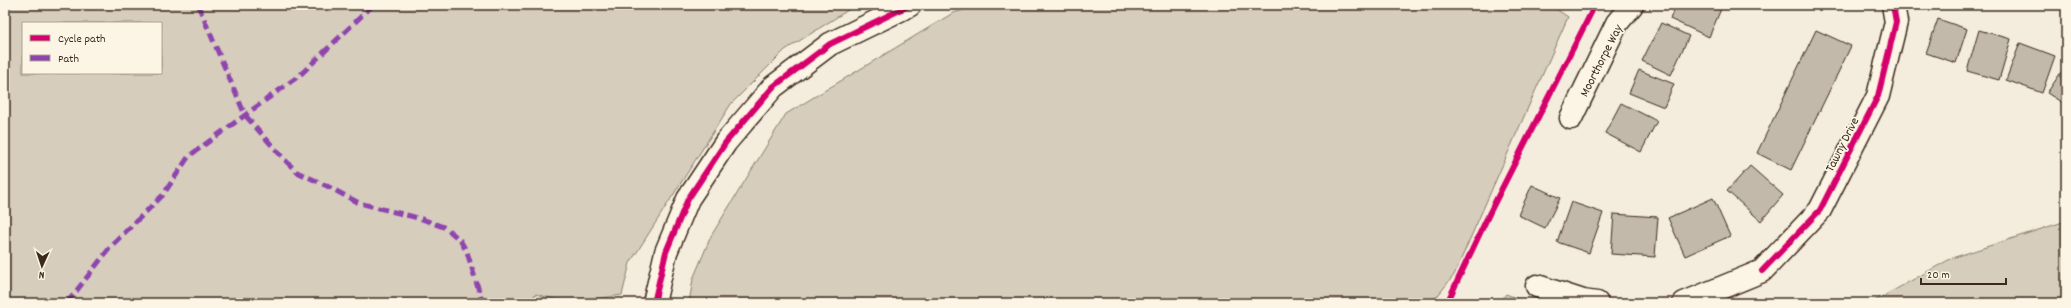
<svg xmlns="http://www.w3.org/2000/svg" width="2071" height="308" viewBox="0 0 2071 308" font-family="Dekko,sans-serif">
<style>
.green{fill:#d6cdbd;stroke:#887c6e;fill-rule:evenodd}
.building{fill:#c3b9aa;stroke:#3b2a1e}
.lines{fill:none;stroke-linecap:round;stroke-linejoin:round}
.minor-casing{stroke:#3b2a1e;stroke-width:25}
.minor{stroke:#fcf5e5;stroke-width:22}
.quiet{stroke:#8e44ad;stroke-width:5;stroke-dasharray:10 5;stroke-linecap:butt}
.cycleway-casing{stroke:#fcf5e5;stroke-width:8}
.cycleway{stroke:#d6006c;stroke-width:6}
.labels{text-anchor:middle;stroke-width:3.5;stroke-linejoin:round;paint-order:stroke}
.street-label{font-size:13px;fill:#3b2a1e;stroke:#fcf5e5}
</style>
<rect width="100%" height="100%" fill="#f4eddd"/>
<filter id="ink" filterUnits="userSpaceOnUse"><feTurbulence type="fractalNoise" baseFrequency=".025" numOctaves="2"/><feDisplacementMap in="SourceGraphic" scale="8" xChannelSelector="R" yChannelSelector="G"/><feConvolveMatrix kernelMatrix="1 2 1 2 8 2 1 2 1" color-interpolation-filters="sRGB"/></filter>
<g filter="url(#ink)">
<g class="green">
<path d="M5,5H856L785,50L731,104L630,263L622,295L569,303L535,294L532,303H5ZM23,23H161V73H23Z"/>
<polygon points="981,5 1550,5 1568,17 1454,275 1432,303 689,303 693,279 711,236 786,114 953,13"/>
<polygon points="2066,221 2066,303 1871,303 1952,258"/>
<polygon points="1506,294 1529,303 1499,303"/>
</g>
<g class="building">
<polygon points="1676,5 1712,5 1721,9 1709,37 1670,19"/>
<polygon points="1938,19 1967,29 1956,63 1926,53"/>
<polygon points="1661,23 1689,36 1671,75 1642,61"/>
<polygon points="1816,30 1851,46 1791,170 1757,153"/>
<polygon points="1979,30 2011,39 1999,80 1967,71"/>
<polygon points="2020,43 2055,56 2042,93 2006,80"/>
<polygon points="2066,65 2066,105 2047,93"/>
<polygon points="1639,70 1674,84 1664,107 1629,93"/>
<polygon points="1621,103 1657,121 1641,152 1605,133"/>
<polygon points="1750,166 1783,195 1761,221 1727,191"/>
<polygon points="1532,185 1560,198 1545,228 1518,215"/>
<polygon points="1713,198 1730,236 1685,256 1668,218"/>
<polygon points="1571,202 1603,213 1589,253 1557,242"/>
<polygon points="1614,214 1658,217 1655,257 1611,254"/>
</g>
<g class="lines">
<defs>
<g id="minor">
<polyline points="1571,118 1617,23 1632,5"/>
<polyline points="1537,286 1583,301 1597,303"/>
<polyline points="654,303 666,252 688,199 726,142 773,87 830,44 910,5"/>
<polyline points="1684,303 1762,271 1820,210 1878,96 1896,22 1893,5"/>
</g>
</defs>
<use href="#minor" class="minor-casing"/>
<use href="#minor" class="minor"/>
<g class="quiet">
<polyline points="198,5 245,115 284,159 297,172 327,186 359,203 422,219 446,228 460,240 467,252 482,301 488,303"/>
<polyline points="67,303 112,245 163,195 189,156 300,75 373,5"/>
</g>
<defs>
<g id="cycleway">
<polyline points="1762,271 1820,210 1878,96 1896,22 1893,5"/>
<polyline points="654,303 666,252 688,199 726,142 773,87 830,44 910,5"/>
<polyline points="1447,303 1490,212 1595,5"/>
</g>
</defs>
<use href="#cycleway" class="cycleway-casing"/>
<use href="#cycleway" class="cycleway"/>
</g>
</g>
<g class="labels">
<g class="street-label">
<text transform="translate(1600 60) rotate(-63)" y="5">Moorthorpe Way</text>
<text transform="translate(1841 144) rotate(-63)" y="5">Tawny Drive</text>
</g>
</g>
<rect width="2071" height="308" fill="none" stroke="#fcf5e5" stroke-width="20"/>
<rect x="10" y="10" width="2051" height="288" fill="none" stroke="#3b2a1e" stroke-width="1.5" filter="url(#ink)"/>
<rect x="22" y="22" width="140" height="52" fill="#fcf5e5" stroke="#afa495"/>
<rect x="30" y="35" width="20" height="6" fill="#d6006c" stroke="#afa495"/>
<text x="58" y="42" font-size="12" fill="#3b2a1e">Cycle path</text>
<rect x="30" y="55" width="20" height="6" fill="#8e44ad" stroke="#afa495"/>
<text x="58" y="62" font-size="12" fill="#3b2a1e">Path</text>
<g transform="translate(42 266) rotate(183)" stroke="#fcf5e5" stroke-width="3" paint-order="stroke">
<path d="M0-3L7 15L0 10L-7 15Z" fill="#3b2a1e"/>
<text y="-6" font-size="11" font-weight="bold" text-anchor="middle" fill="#3b2a1e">N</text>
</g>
<path d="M1921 278v6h85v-6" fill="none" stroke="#3b2a1e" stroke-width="2"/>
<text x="1927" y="278" font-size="12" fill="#3b2a1e" stroke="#fcf5e5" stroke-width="3" paint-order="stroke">20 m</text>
</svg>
